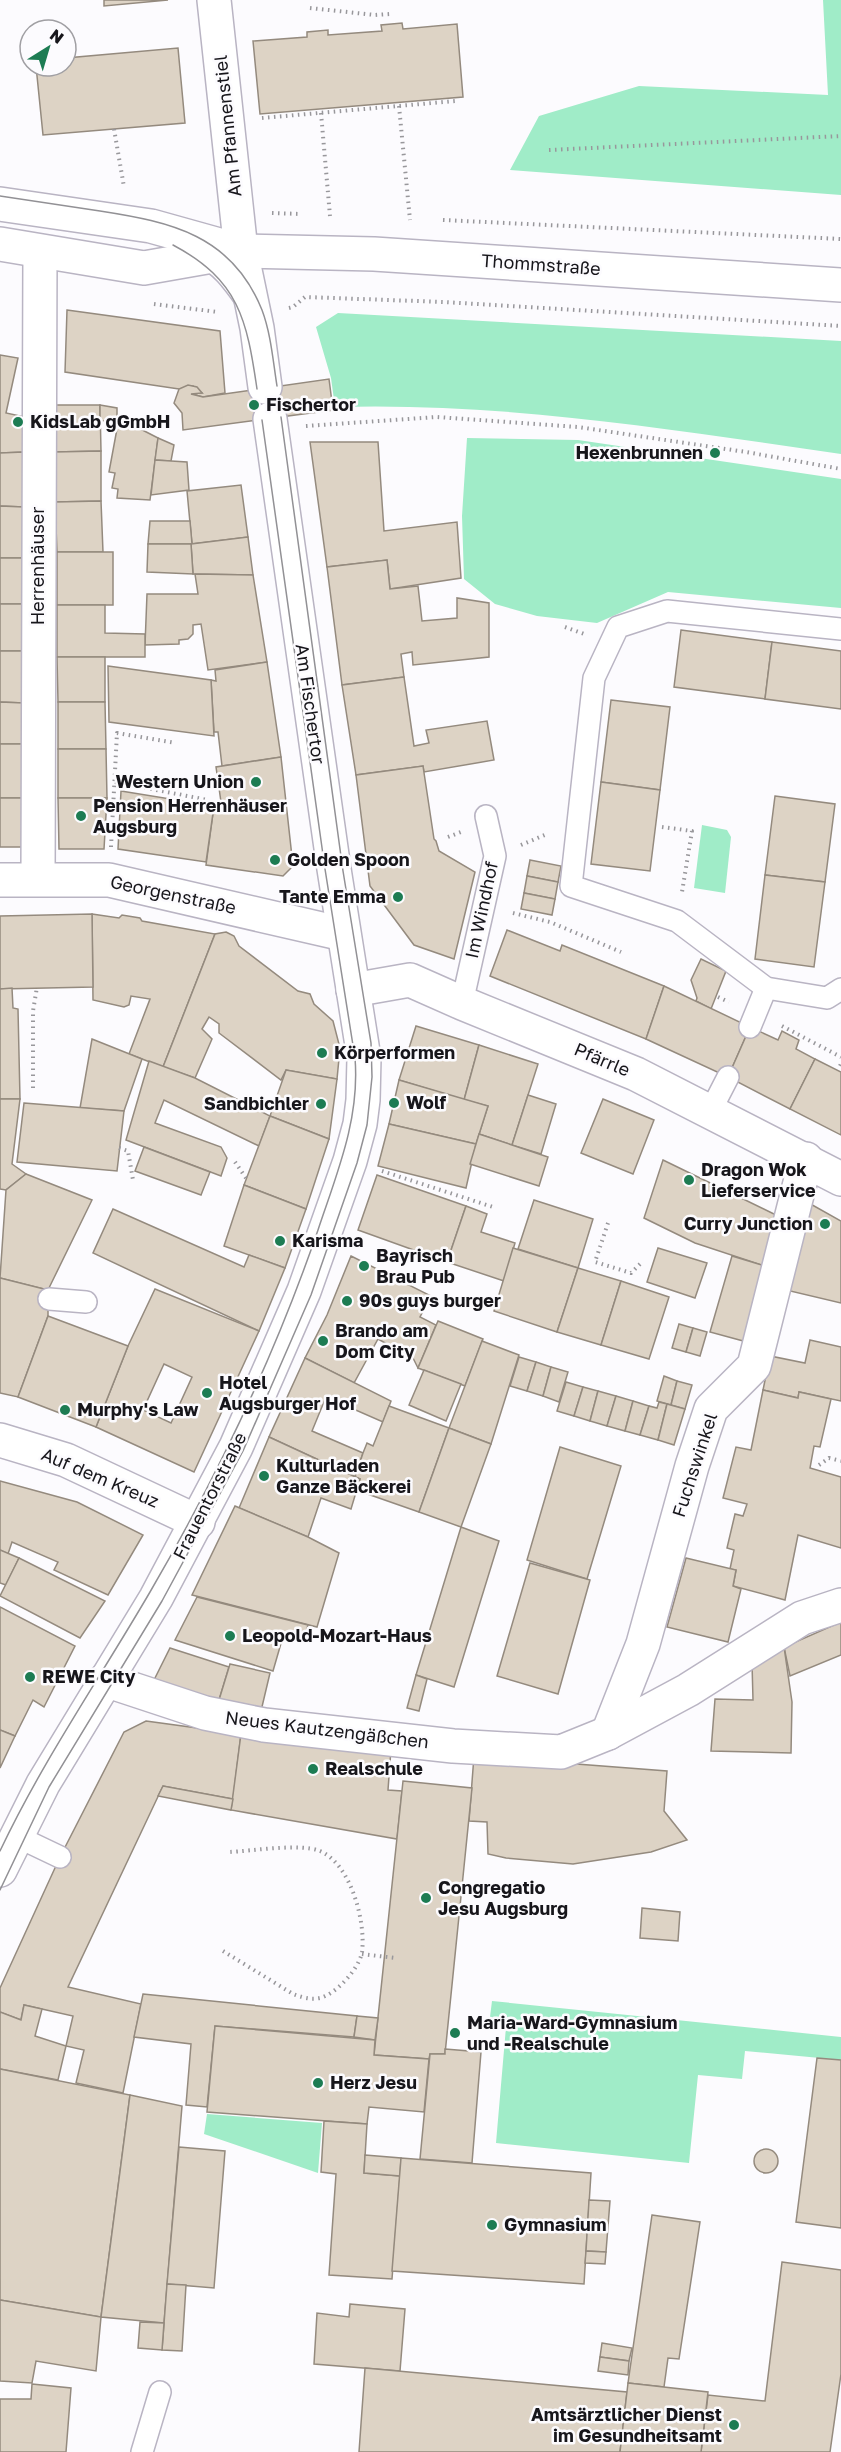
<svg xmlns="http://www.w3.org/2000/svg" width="841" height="2452" viewBox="0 0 841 2452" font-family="'Golos Text',sans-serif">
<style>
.green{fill:#a0ecc8}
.building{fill:#ddd3c5;stroke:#948a7e;stroke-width:1.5;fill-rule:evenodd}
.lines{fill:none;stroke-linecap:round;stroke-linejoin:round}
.service-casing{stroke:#b9b4c3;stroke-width:24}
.minor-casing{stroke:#b9b4c3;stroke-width:36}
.tertiary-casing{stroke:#b9b4c3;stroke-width:36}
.path{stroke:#98979b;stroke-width:4;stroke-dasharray:1.5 4.5;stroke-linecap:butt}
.service{stroke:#fff;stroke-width:21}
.minor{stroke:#fff;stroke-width:33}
.tertiary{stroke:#fff;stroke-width:33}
.tram{stroke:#929195;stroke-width:1.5}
.poi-dot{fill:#1d7c53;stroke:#fcfbfe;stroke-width:2}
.labels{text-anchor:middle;stroke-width:5;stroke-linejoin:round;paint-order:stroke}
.street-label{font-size:18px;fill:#17161b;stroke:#fcfbfe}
.poi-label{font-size:18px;font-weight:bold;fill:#17161b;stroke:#fcfbfe;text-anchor:start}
</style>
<rect width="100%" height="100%" fill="#fcfbfe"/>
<g class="green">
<polygon points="823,0 841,0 841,195 510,170 539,116 639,86 828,95"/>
<path d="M338,313L841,341V454C673,430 505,402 335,407L331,378L316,327Z"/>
<polygon points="467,438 578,440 841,479 841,608 668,592 597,623 537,616 495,604 464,579 462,516"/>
<polygon points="702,825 727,830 731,837 725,893 694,888"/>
<polygon points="492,2001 841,2037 841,2060 745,2051 742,2079 698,2075 689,2163 496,2143 506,2027 489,2025"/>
<polygon points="207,2114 322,2123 318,2173 204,2134"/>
</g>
<g class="building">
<polygon points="104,0 168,0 104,6"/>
<polygon points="402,23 403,29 457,24 463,97 260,114 253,41 307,37 307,32 328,30 328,35 382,31 381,25"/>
<polygon points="178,48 185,123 43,135 36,66 66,66 66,58"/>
<polygon points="67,310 220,331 225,393 203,397 191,394 202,393 193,386 179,389 65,372"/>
<polygon points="0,355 18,358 6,413 25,417 24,452 0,453"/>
<polygon points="329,379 333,410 183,430 182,413 174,403 179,389 188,385 197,387 202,393 191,394 203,397"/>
<polygon points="54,405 100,405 101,451 54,452"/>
<polygon points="100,405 117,408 117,420 100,421"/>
<polygon points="119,418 158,438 150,500 117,498 118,489 112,488 115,473 109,472"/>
<polygon points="158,438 174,445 171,461 155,460"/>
<polygon points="310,442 378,442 384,531 457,522 461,578 390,589 387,560 327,567"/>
<polygon points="101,451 101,501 55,502 54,452"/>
<polygon points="24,452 24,507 0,506 0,453"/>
<polygon points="155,460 187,462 189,490 151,495"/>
<polygon points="241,485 248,537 192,544 187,491"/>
<polygon points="101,501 103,552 57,552 55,502"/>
<polygon points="0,506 24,507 24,558 0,558"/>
<polygon points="150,521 190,521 192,544 148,544"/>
<polygon points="248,537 253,575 193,574 191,544"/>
<polygon points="148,544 191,544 193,574 147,572"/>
<rect x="57" y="552" width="56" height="53"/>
<rect x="0" y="558" width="24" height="46"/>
<polygon points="387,560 390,589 418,586 422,621 457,618 457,598 489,603 489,657 413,665 412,652 401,654 404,677 342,685 327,567"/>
<polygon points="195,574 253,575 267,662 208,670 201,624 193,625 193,634 188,639 179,640 179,644 145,645 147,594 198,594"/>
<rect x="0" y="604" width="24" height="47"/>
<polygon points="57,605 105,605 105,633 145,634 145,657 57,657"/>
<polygon points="681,630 772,642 765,699 674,687"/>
<polygon points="772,642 841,651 841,709 765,699"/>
<polygon points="0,651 24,651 24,703 0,702"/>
<polygon points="57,657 105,657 105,702 58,702"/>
<polygon points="267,662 281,757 222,766 218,732 214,732 211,680 216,681 215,670"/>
<polygon points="108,666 211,680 214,736 109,722"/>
<polygon points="404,677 414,746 429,743 426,730 487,721 494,760 424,772 423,766 356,775 342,685"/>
<polygon points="611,700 670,707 660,790 601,782"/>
<polygon points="0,702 24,703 24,744 0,744"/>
<polygon points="58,702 105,702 106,749 58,749"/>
<polygon points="0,744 24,744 25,798 0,798"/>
<polygon points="58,749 106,749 107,798 58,798"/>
<polygon points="281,757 293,866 283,876 206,865 214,806 222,809 216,767"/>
<polygon points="423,766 434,839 436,841 439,851 475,872 454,959 414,945 370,886 356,775"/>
<polygon points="601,782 660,790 650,871 591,864"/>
<polygon points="121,791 214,806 206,862 118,849"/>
<polygon points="775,796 835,804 825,882 765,875"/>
<rect x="0" y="798" width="25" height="49"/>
<polygon points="58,798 107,798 104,849 59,849"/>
<polygon points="530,860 561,866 558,882 527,876"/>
<polygon points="765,875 825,882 814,967 755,959"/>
<polygon points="527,876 558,882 555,899 524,893"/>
<polygon points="524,893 555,899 552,915 521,909"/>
<polygon points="92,914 119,918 122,915 140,918 142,921 215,934 163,1067 129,1054 150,999 131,996 129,1005 124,1007 93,1000"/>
<polygon points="92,914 93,987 0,989 0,916"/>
<polygon points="507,930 560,951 562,945 664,986 646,1039 490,976"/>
<polygon points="226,932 234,936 239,946 298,991 310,994 314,1004 333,1021 340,1048 337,1079 286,1070 281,1080 219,1033 219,1024 209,1017 202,1029 212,1039 195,1078 163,1067 215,934"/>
<polygon points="701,959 726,971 711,1009 696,1001 697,998 691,980"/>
<polygon points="664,986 750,1027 728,1077 646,1039"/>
<polygon points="12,988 13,1008 18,1009 20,1099 0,1099 0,989"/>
<polygon points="416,1026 479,1045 464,1100 399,1080"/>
<polygon points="750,1027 778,1040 782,1031 799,1040 796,1049 815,1059 790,1109 728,1077"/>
<polygon points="92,1039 142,1059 124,1111 80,1108"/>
<polygon points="479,1045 538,1064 512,1145 479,1134 488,1106 464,1100"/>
<polygon points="815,1059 841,1072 841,1135 790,1109"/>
<polygon points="149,1061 195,1078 270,1116 259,1146 164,1100 155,1123 221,1147 227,1158 221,1176 126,1140"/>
<polygon points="286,1070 337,1079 329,1139 270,1116"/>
<polygon points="399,1080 488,1106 476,1144 389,1124"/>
<polygon points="528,1095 556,1104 541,1154 512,1145"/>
<polygon points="0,1099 20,1099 12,1164 26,1174 6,1190 0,1189"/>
<polygon points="603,1099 654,1120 633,1174 581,1153"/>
<polygon points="24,1103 124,1111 117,1171 17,1162"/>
<polygon points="270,1116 329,1139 306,1209 244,1185"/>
<polygon points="389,1124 476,1144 466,1188 378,1166"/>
<polygon points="479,1134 548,1157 539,1186 470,1164"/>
<polygon points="144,1147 210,1172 201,1195 135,1171"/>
<polygon points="663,1160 778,1216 765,1266 695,1243 644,1218"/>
<polygon points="26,1174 92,1200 48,1290 0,1278 6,1190"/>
<polygon points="377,1175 466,1206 447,1262 358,1230"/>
<polygon points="244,1185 306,1209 285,1268 224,1246"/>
<polygon points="534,1200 593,1219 578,1268 518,1249"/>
<polygon points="807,1202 841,1221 841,1303 786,1290"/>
<polygon points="466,1206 487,1214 481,1232 515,1243 504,1281 447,1262"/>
<polygon points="113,1209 244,1267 249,1255 285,1268 259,1331 93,1253"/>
<polygon points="513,1248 578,1268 557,1332 494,1311"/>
<polygon points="658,1248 707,1263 695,1298 647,1282"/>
<polygon points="351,1256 431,1296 420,1317 436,1325 418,1368 413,1358 378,1339 354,1383 305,1358 327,1315"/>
<polygon points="732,1256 765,1266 747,1342 710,1332"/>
<polygon points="578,1268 621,1281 601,1345 557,1332"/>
<polygon points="0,1278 48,1290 48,1316 18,1397 0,1393"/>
<polygon points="621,1281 669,1297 649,1359 601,1345"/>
<path d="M155,1289L259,1331L194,1472L96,1427L128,1346ZM164,1364L192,1377L171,1423L143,1410Z"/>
<polygon points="48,1316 128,1346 96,1427 18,1397"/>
<polygon points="438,1321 483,1339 465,1386 418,1368"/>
<polygon points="679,1324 693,1328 686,1352 672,1348"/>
<polygon points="693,1328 707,1332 700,1356 686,1352"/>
<polygon points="810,1340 841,1347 841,1401 799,1392 798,1398 763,1390 770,1356 805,1363"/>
<polygon points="482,1341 519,1355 491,1444 449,1428"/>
<polygon points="519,1357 536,1362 527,1391 510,1386"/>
<polygon points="305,1358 391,1401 383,1422 326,1397 312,1431 363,1453 355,1477 269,1437"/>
<polygon points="536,1362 551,1367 543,1396 527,1391"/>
<polygon points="551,1367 568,1372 559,1402 543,1396"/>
<polygon points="424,1370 461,1384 446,1421 409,1405"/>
<polygon points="664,1376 677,1381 671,1405 657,1401"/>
<polygon points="677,1381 692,1385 685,1409 671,1405"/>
<polygon points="566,1382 583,1387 574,1416 557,1411"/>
<polygon points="583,1387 598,1391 590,1421 574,1416"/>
<polygon points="763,1390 798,1398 799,1392 831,1399 820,1447 814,1446 810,1468 841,1477 841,1548 798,1535 785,1600 733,1586 736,1570 730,1569 734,1550 727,1548 735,1514 743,1516 747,1504 723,1498 736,1447 751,1450"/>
<polygon points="598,1391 616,1396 607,1426 590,1421"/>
<polygon points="616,1396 633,1401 625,1431 607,1426"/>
<polygon points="633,1401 649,1406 640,1435 625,1431"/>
<polygon points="659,1402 667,1404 658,1440 640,1435 649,1406 657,1408"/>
<polygon points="667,1404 685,1409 674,1445 658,1440"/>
<polygon points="389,1406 449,1428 419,1512 356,1490 360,1479 355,1477 363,1453 367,1443 373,1446"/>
<polygon points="449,1428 491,1444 461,1527 419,1512"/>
<polygon points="269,1437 360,1479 351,1509 321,1498 308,1537 239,1508"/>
<polygon points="560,1447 621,1466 587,1579 527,1560"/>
<polygon points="0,1481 77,1502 143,1535 108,1595 54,1570 58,1562 12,1542 8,1554 0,1550"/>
<polygon points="235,1506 308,1537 339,1553 317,1627 192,1595"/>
<polygon points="461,1527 499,1541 454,1687 416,1675"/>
<polygon points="0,1550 19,1558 6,1585 0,1583"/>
<polygon points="19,1558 105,1601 80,1638 0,1596"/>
<polygon points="686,1558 736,1570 733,1586 741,1589 728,1642 667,1627"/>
<polygon points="530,1563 590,1580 558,1694 497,1676"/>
<polygon points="197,1597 308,1625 304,1639 284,1633 273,1671 175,1640"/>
<polygon points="0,1607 75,1646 44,1707 33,1700 15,1736 0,1730"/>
<polygon points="841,1622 841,1655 790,1676 784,1647"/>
<polygon points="784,1647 792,1702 791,1753 711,1751 715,1699 753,1700 752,1663"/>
<polygon points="170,1648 229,1667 219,1700 154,1680"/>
<polygon points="230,1664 270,1673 261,1711 219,1700"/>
<polygon points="416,1675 427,1679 419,1711 407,1708"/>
<polygon points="146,1721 241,1734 233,1799 163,1786 68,1987 141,2004 123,2093 76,2083 84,2050 66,2046 73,2016 24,2005 21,2020 0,2012 0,1988 60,1857 124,1732"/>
<polygon points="0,1730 15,1736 0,1768"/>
<polygon points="241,1734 391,1749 388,1790 402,1791 397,1839 231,1810"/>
<polygon points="474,1756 667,1771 664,1811 687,1840 651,1852 573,1864 506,1858 488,1854 487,1822 469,1821"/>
<polygon points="403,1781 472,1788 445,2054 430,2054 429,2059 374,2055"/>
<polygon points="163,1786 233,1799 231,1810 158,1796"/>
<polygon points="642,1908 680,1912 678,1941 640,1938"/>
<polygon points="143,1994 357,2016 354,2037 215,2026 207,2107 186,2105 191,2044 134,2037"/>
<polygon points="24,2005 42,2009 35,2036 66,2046 58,2080 0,2069 0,2012 21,2020"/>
<polygon points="357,2016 378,2018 375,2040 354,2037"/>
<polygon points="215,2026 375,2040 374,2055 429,2059 424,2112 369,2107 367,2124 207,2112"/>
<polygon points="445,2049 481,2052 472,2163 420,2159 430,2054 445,2054"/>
<polygon points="817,2058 841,2060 841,2228 796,2222"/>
<polygon points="0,2069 130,2095 101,2317 0,2300"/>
<polygon points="130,2095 182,2106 164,2323 101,2317"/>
<polygon points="324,2121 367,2124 364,2173 400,2176 392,2279 329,2275 336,2174 321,2172"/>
<polygon points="179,2147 225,2151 214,2288 167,2284"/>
<circle cx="766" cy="2161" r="12"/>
<polygon points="365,2155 401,2158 400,2176 364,2173"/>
<polygon points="401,2158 591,2173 584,2284 392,2271"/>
<polygon points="589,2200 610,2201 606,2252 586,2251"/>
<polygon points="652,2215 700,2222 679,2359 668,2358 664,2387 628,2383"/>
<polygon points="586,2251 606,2252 605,2264 585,2263"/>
<polygon points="782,2262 841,2270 841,2374 830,2452 701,2452 708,2395 765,2401"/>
<polygon points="167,2284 186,2285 182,2351 162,2350"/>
<polygon points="0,2300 101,2317 96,2371 36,2361 32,2383 0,2381"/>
<polygon points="350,2304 405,2309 400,2371 314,2364 317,2313 349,2317"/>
<polygon points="140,2322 164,2323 162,2350 138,2348"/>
<polygon points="602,2343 632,2348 629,2361 600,2357"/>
<polygon points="600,2357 629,2361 628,2375 598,2371"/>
<polygon points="365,2368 627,2392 620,2452 359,2452"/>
<polygon points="628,2383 708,2392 701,2452 620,2452"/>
<polygon points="32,2384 71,2388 66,2452 0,2452 0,2399 31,2399"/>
</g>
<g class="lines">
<defs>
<g id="service">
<path d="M200,255C220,263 234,283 246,300"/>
<polyline points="841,629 667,611 618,627 594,678 571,886 677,921 766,988 827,998 841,989"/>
<polyline points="462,1003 495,856 486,816"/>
<polyline points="750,1027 766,988"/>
<polyline points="710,1112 728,1077"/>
<polyline points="49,1299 86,1302"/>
<polyline points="16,1836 60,1857"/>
<polyline points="142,2452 160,2392"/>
</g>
<g id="minor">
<polyline points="214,0 241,251 257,328 265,387"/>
<polyline points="38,879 40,252"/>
<polyline points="0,880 109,880 343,934"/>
<polyline points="353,990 410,980 462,1003 636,1074 841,1179"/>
<polyline points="0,1440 66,1460 198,1522"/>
<polyline points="105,1680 205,1713 264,1725 453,1746 561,1752 608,1733 688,1690 802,1618 841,1605"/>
<polyline points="608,1733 643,1644 692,1466 711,1409 754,1366 806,1159"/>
<polyline points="0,1870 43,1784 156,1598 236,1447 304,1291 350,1161 360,1124 363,1100 364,1058 334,869 270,419"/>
</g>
<g id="tertiary">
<polyline points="0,204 151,226 237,250"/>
<polyline points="0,244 144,268 241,251 374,254 841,285"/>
</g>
</defs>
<use href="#service" class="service-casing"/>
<use href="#minor" class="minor-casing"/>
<use href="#tertiary" class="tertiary-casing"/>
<g class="path">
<polyline points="310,8 375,15 390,14"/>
<polyline points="399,106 410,220"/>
<polyline points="321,113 330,216"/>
<polyline points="262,118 455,101"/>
<polyline points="114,129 124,187"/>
<polyline points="549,150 841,136"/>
<polyline points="272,213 301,214"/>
<polyline points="443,220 841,239"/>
<polyline points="154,304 218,312"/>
<polyline points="289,308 293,307 305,297 444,302 841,326"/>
<polyline points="306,426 437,417 578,427 746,452 841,469"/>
<polyline points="565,627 584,634"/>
<polyline points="115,782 208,800"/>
<polyline points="662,827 692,831 682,892"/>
<polyline points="448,837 461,832"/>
<polyline points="521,845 547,834"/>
<polyline points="111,847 117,733 176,743"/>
<polyline points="513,913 550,922 621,952"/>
<polyline points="718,997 729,1002"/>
<polyline points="782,1026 841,1057"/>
<polyline points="840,1066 841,1064"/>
<polyline points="33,1088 33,1011 37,987"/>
<polyline points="119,1148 128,1151 133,1180"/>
<polyline points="235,1162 246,1178"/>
<polyline points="382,1171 493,1207"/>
<polyline points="608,1223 595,1262 631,1273 642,1262"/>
<polyline points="819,1465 829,1458 841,1461"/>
<path d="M223,1951L293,1994C301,1997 310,2000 320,1998C336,1994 359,1969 362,1952C366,1922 351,1864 320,1851C300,1843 252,1851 229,1852"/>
<polyline points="362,1954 395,1958"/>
</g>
<use href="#service" class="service"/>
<use href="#minor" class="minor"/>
<use href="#tertiary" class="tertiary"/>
<g class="tram">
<path d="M0,196C33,201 66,206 100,211C171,222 232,235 262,310C271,334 273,361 277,386"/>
<path d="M173,245C239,280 247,320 257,389"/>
<path d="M0,1851C43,1760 100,1678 150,1592C217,1477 275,1355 318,1230C337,1173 360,1119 355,1058L325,869L262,420"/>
<polyline points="0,1890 49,1787 162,1601 243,1451 311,1295 357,1163 367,1125 372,1077 371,1043 343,871 281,417"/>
</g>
</g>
<g class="poi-dot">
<circle cx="254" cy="405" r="6"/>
<circle cx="18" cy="422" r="6"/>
<circle cx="715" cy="453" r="6"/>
<circle cx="256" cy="782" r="6"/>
<circle cx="81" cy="816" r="6"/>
<circle cx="275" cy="860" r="6"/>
<circle cx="398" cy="897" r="6"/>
<circle cx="322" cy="1053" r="6"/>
<circle cx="394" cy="1103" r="6"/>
<circle cx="321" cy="1104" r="6"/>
<circle cx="689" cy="1180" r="6"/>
<circle cx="825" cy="1224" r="6"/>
<circle cx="280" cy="1241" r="6"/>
<circle cx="364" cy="1266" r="6"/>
<circle cx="347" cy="1301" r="6"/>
<circle cx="323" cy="1341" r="6"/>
<circle cx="207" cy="1393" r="6"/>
<circle cx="65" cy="1410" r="6"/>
<circle cx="264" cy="1476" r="6"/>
<circle cx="230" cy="1636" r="6"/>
<circle cx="30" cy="1677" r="6"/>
<circle cx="313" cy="1769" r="6"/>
<circle cx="426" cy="1898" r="6"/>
<circle cx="455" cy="2033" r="6"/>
<circle cx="318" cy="2083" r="6"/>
<circle cx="492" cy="2225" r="6"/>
<circle cx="734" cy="2425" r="6"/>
</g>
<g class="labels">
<g class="street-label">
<text transform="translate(228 126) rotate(-96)" y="6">Am Pfannenstiel</text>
<text transform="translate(541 265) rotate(4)" y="6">Thommstraße</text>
<text transform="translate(38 566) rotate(-90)" y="6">Herrenhäuser</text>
<text transform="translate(310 704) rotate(82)" y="6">Am Fischertor</text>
<text transform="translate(173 895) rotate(12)" y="6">Georgenstraße</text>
<text transform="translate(482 910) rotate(-78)" y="6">Im Windhof</text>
<text transform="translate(602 1060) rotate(23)" y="6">Pfärrle</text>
<text transform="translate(695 1465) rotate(-72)" y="6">Fuchswinkel</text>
<text transform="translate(100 1478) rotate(23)" y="6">Auf dem Kreuz</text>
<text transform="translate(210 1496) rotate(-63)" y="6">Frauentorstraße</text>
<text transform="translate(327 1730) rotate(7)" y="6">Neues Kautzengäßchen</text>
</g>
<g class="poi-label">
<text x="266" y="411">Fischertor</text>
<text x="30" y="428">KidsLab gGmbH</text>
<text x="703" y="459" text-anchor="end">Hexenbrunnen</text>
<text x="244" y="788" text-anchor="end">Western Union</text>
<text x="93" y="812">Pension Herrenhäuser<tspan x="93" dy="21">Augsburg</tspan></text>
<text x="287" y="866">Golden Spoon</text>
<text x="386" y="903" text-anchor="end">Tante Emma</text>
<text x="334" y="1059">Körperformen</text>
<text x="406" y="1109">Wolf</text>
<text x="309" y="1110" text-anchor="end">Sandbichler</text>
<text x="701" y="1176">Dragon Wok<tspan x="701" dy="21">Lieferservice</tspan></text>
<text x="813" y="1230" text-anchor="end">Curry Junction</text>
<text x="292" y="1247">Karisma</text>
<text x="376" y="1262">Bayrisch<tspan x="376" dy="21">Brau Pub</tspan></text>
<text x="359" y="1307">90s guys burger</text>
<text x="335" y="1337">Brando am<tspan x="335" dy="21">Dom City</tspan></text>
<text x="219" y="1389">Hotel<tspan x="219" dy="21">Augsburger Hof</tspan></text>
<text x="77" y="1416">Murphy's Law</text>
<text x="276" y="1472">Kulturladen<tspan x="276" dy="21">Ganze Bäckerei</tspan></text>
<text x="242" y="1642">Leopold-Mozart-Haus</text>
<text x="42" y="1683">REWE City</text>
<text x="325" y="1775">Realschule</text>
<text x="438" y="1894">Congregatio<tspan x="438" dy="21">Jesu Augsburg</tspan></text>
<text x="467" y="2029">Maria-Ward-Gymnasium<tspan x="467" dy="21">und -Realschule</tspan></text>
<text x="330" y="2089">Herz Jesu</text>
<text x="504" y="2231">Gymnasium</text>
<text x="722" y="2421" text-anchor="end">Amtsärztlicher Dienst<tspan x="722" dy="21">im Gesundheitsamt</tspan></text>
</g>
</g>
<g transform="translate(48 48) rotate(37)"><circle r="28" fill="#fcfbfe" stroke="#a09fa3" stroke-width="1.5"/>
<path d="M0-4.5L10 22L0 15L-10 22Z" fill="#1d7c53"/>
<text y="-9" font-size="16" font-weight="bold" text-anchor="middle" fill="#17161b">N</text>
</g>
</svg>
